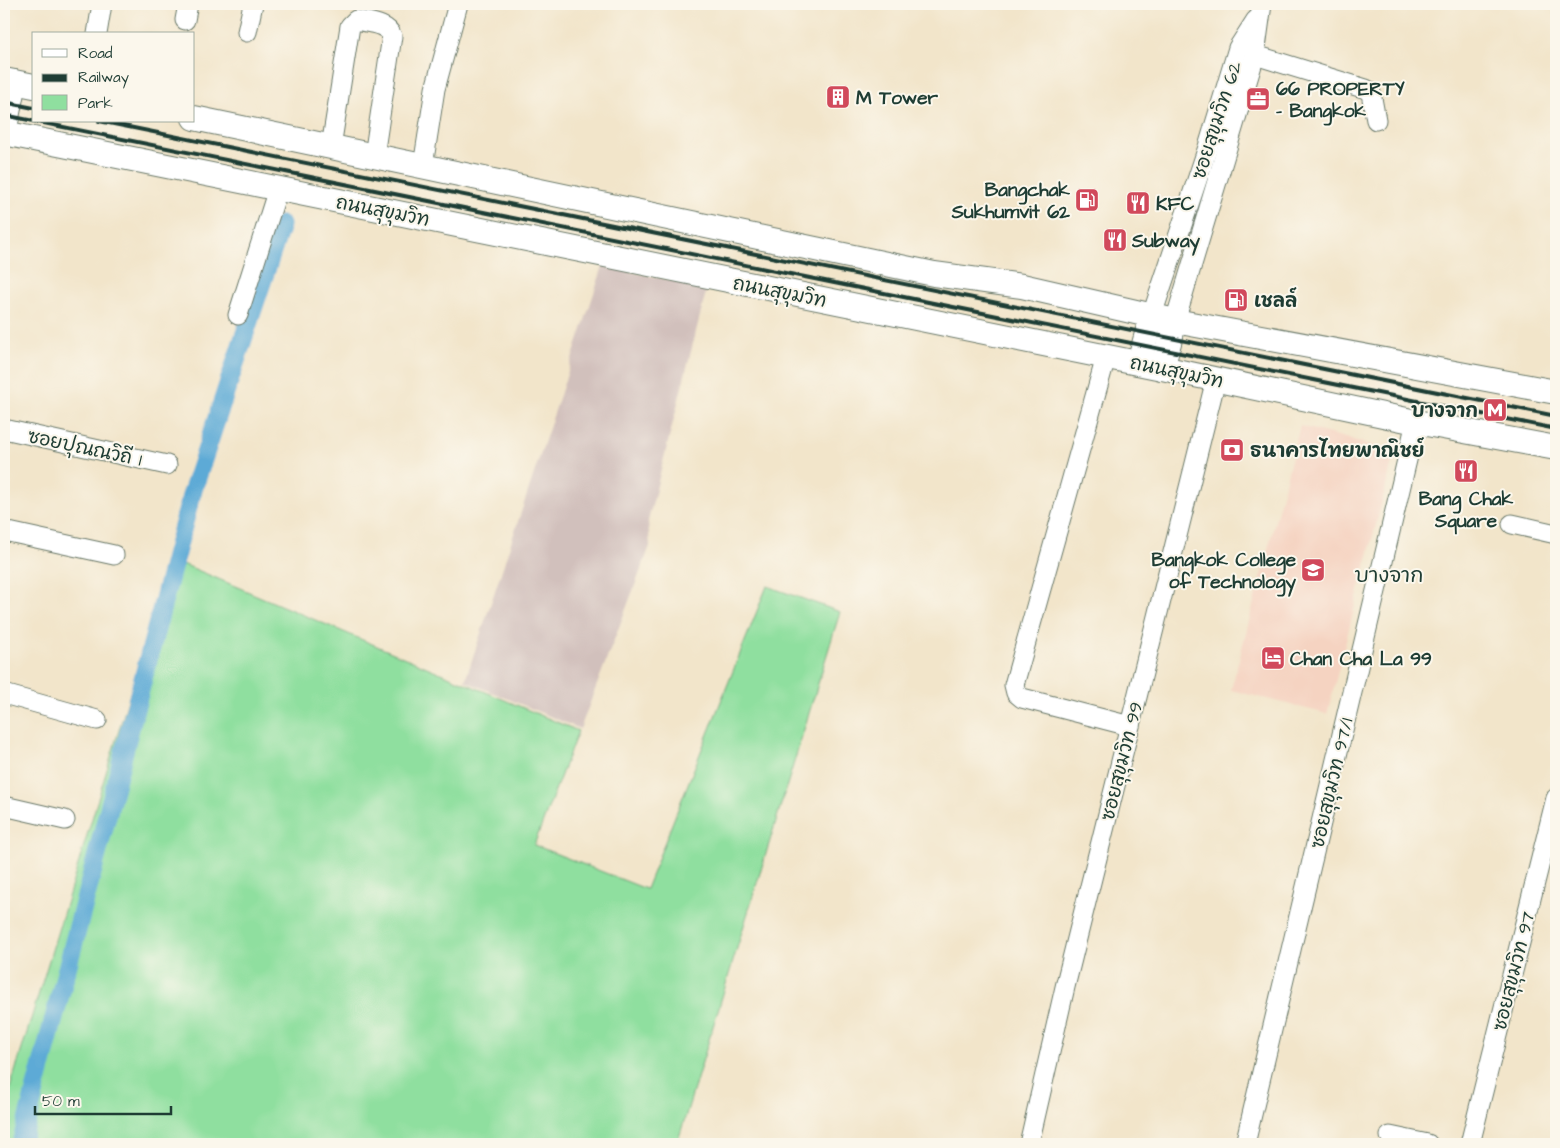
<svg xmlns="http://www.w3.org/2000/svg" width="1560" height="1148" viewBox="0 0 1560 1148" font-family="'Architects Daughter','Playpen Sans Thai',sans-serif">
<style>
.built{fill:#f5d3c1}
.industrial{fill:#d1c0bc}
.green{fill:#8fdf9f;stroke:#578e6a}
.lines{fill:none;stroke-linecap:round;stroke-linejoin:round}
.canal{stroke:#5daad6;stroke-width:19}
.minor-casing{stroke:#697868;stroke-width:21}
.major-casing{stroke:#697868;stroke-width:26}
.minor{stroke:#fff;stroke-width:19}
.major{stroke:#fff;stroke-width:24}
.rail{stroke:#1f3d34;stroke-width:4}
.labels{text-anchor:middle;stroke-width:4;stroke-linejoin:round;paint-order:stroke}
.poi-label{font-size:19px;font-weight:bold;fill:#1f3d34;stroke:#fbf7ec;text-anchor:start}
.street-label{font-size:19px;fill:#1f3d34;stroke:#fbf7ec}
.quarter-label{font-size:21px;fill:#1f3d34;stroke:#fbf7ec}
</style>
<rect width="100%" height="100%" fill="#fbf7ec"/>
<filter id="ink" filterUnits="userSpaceOnUse"><feTurbulence type="fractalNoise" baseFrequency=".02" numOctaves="2"/><feDisplacementMap in="SourceGraphic" scale="10" xChannelSelector="R" yChannelSelector="G"/><feConvolveMatrix kernelMatrix="1 2 1 2 8 2 1 2 1" color-interpolation-filters="sRGB"/></filter>
<filter id="wash" filterUnits="userSpaceOnUse"><feTurbulence type="fractalNoise" baseFrequency=".0096" numOctaves="4" result="noise"/><feDisplacementMap in="SourceGraphic" scale="20" xChannelSelector="R" yChannelSelector="G"/><feGaussianBlur stdDeviation="1.12" result="paint"/><feColorMatrix in="noise" values="0 0 0 0 0 0 0 0 0 0 0 0 0 0 0 0 0 1.4 0 .05"/><feComposite in="paint" operator="in"/></filter>
<g filter="url(#wash)">
<rect width="100%" height="100%" fill="#f2e5ca"/>
<polygon class="built" points="1300,426 1395,451 1327,714 1231,690"/>
<polygon class="industrial" points="603,266 707,288 648,521 650,546 580,729 465,681"/>
<polygon class="green" points="171,559 578,731 534,845 646,889 767,586 840,612 677,1144 4,1144 4,1108"/>
<g class="lines">
<polyline class="canal" points="21,1144 191,496 281,225"/>
</g>
</g>
<g filter="url(#ink)">
<g class="lines">
<defs>
<g id="minor">
<polyline points="185,20 188,4"/>
<polyline points="247,32 253,4"/>
<polyline points="97,34 102,4"/>
<polyline points="1255,55 1366,89 1371,93 1376,120"/>
<path d="M331,147L350,26L356,20C368,23 387,23 392,36L374,156"/>
<polyline points="423,166 435,89 458,4"/>
<polyline points="238,315 278,189"/>
<polyline points="1152,315 1208,147 1238,48 1256,20"/>
<polyline points="1175,321 1255,55 1262,4"/>
<polyline points="1106,357 1014,685 1016,693 1022,698 1130,726"/>
<polyline points="4,429 167,465"/>
<polyline points="1512,524 1556,534"/>
<polyline points="4,531 114,555"/>
<polyline points="4,694 97,720"/>
<polyline points="4,806 65,820"/>
<polyline points="1390,1136 1428,1144"/>
<polyline points="1029,1144 1065,987 1216,379"/>
<polyline points="1245,1144 1416,422"/>
<polyline points="1470,1144 1556,798"/>
</g>
<g id="major">
<polyline points="4,80 34,86"/>
<polyline points="14,82 4,133 1162,368 1416,422 1556,448"/>
<polyline points="194,118 934,274 1022,286 1175,321 1556,392"/>
<polyline points="1139,363 1152,315"/>
<polyline points="1162,368 1175,321"/>
</g>
</defs>
<use href="#minor" class="minor-casing"/>
<use href="#major" class="major-casing"/>
<use href="#minor" class="minor"/>
<use href="#major" class="major"/>
<g class="rail">
<polyline points="4,102 34,108"/>
<polyline points="4,115 1556,429"/>
<polyline points="99,121 1556,416"/>
</g>
</g>
</g>
<defs>
<symbol id="building-square" viewBox="-11 -11 22 22"><rect x="-9" y="-9" width="18" height="18" rx="4" fill="#d1495b" stroke="#fbf7ec"/><path d="M-4-6H4V6H1V3H-1V6H-4ZM-2.5-4.3h1.7v1.8h-1.7ZM.8-4.3h1.7v1.8H.8ZM-2.5-1h1.7V.8h-1.7ZM.8-1h1.7V.8H.8Z" fill="#fff"/></symbol>
<symbol id="office-square" viewBox="-11 -11 22 22"><rect x="-9" y="-9" width="18" height="18" rx="4" fill="#d1495b" stroke="#fbf7ec"/><path d="M-6-3h4V-5.5h4V-3h4V5H-6ZM-1-4.5V-3h2v-1.5ZM-6 0V1H6V0Z" fill="#fff"/></symbol>
<symbol id="fuel-square" viewBox="-11 -11 22 22"><rect x="-9" y="-9" width="18" height="18" rx="4" fill="#d1495b" stroke="#fbf7ec"/><path d="M-5.5-6h7V0h2V4h1.3V-2.5L3-4.5l.8-.8L6-3V5H2.5V1h-1V6h-7ZM-4.2-4.7v3.2H.2V-4.7Z" fill="#fff"/></symbol>
<symbol id="restaurant-square" viewBox="-11 -11 22 22"><rect x="-9" y="-9" width="18" height="18" rx="4" fill="#d1495b" stroke="#fbf7ec"/><path d="M-5-6h1v4h1v-4h1v4h1v-4h1v5L-1.5 .5V6h-2V.5L-5-1ZM5-6V6H3V1.5H1.5Q1.5-4 5-6Z" fill="#fff"/></symbol>
<symbol id="metro-square" viewBox="-11 -11 22 22"><rect x="-9" y="-9" width="18" height="18" rx="4" fill="#d1495b" stroke="#fbf7ec"/><path d="M-5.5 5V-5H-3L0 0L3-5H5.5V5H3V-.5L0 4L-3-.5V5Z" fill="#fff"/></symbol>
<symbol id="bank-square" viewBox="-11 -11 22 22"><rect x="-9" y="-9" width="18" height="18" rx="4" fill="#d1495b" stroke="#fbf7ec"/><path d="M-6-4H6V4H-6ZM0-2.3a2.3 2.3 0 1 0 0 4.6a2.3 2.3 0 1 0 0-4.6Z" fill="#fff"/></symbol>
<symbol id="university-square" viewBox="-11 -11 22 22"><rect x="-9" y="-9" width="18" height="18" rx="4" fill="#d1495b" stroke="#fbf7ec"/><path d="M0-5L7-2L0 1L-7-2ZM-4 1L0 2.5L4 1V4Q0 6-4 4Z" fill="#fff"/></symbol>
<symbol id="hotel-square" viewBox="-11 -11 22 22"><rect x="-9" y="-9" width="18" height="18" rx="4" fill="#d1495b" stroke="#fbf7ec"/><path d="M-6-4.5h1.5V1H6V5H4.5V3h-9V5H-6ZM-4 0a1.8 1.8 0 1 1 3.6 0ZM.5 0V-2.5h3Q6-2.5 6 0Z" fill="#fff"/></symbol>
</defs>
<g fill-rule="evenodd">
<use href="#building-square" x="824" y="83" width="28" height="28"/>
<use href="#office-square" x="1244" y="85" width="28" height="28"/>
<use href="#fuel-square" x="1073" y="186" width="28" height="28"/>
<use href="#restaurant-square" x="1124" y="189" width="28" height="28"/>
<use href="#restaurant-square" x="1101" y="226" width="28" height="28"/>
<use href="#fuel-square" x="1222" y="286" width="28" height="28"/>
<use href="#metro-square" x="1481" y="396" width="28" height="28"/>
<use href="#bank-square" x="1218" y="436" width="28" height="28"/>
<use href="#restaurant-square" x="1452" y="457" width="28" height="28"/>
<use href="#university-square" x="1299" y="556" width="28" height="28"/>
<use href="#hotel-square" x="1259" y="644" width="28" height="28"/>
</g>
<g class="labels">
<g class="poi-label">
<text x="1276" y="95">66 PROPERTY<tspan x="1276" dy="22">- Bangkok</tspan></text>
<text x="856" y="104">M Tower</text>
<text x="1070" y="196" text-anchor="end">Bangchak<tspan x="1070" dy="22">Sukhumvit 62</tspan></text>
<text x="1156" y="210">KFC</text>
<text x="1132" y="247">Subway</text>
<text x="1254" y="307">เชลล์</text>
<text x="1478" y="417" text-anchor="end">บางจาก</text>
<text x="1250" y="457">ธนาคารไทยพาณิชย์</text>
<text x="1466" y="505" text-anchor="middle">Bang Chak<tspan x="1466" dy="22">Square</tspan></text>
<text x="1296" y="566" text-anchor="end">Bangkok College<tspan x="1296" dy="22">of Technology</tspan></text>
<text x="1290" y="665">Chan Cha La 99</text>
</g>
<g class="street-label">
<text transform="translate(1216 120) rotate(-72)" y="7">ซอยสุขุมวิท 62</text>
<text transform="translate(383 210) rotate(11)" y="7">ถนนสุขุมวิท</text>
<text transform="translate(780 291) rotate(11)" y="7">ถนนสุขุมวิท</text>
<text transform="translate(1177 371) rotate(12)" y="7">ถนนสุขุมวิท</text>
<text transform="translate(85 447) rotate(12)" y="7">ซอยปุณณวิถี 1</text>
<text transform="translate(1121 761) rotate(-76)" y="7">ซอยสุขุมวิท 99</text>
<text transform="translate(1331 783) rotate(-77)" y="7">ซอยสุขุมวิท 97/1</text>
<text transform="translate(1513 971) rotate(-76)" y="7">ซอยสุขุมวิท 97</text>
</g>
<g class="quarter-label">
<text x="1389" y="582">บางจาก</text>
</g>
</g>
<rect width="1560" height="1148" fill="none" stroke="#fbf7ec" stroke-width="20"/>
<rect x="32" y="32" width="162" height="90" fill="#fbf7ec" stroke="#a3ada2"/>
<rect x="42" y="49" width="25" height="8" fill="#ffffff" stroke="#a3ada2"/>
<text x="78" y="58" font-size="15" fill="#1f3d34">Road</text>
<rect x="42" y="74" width="25" height="8" fill="#1f3d34" stroke="#a3ada2"/>
<text x="78" y="82" font-size="15" fill="#1f3d34">Railway</text>
<rect x="42" y="95" width="25" height="15" fill="#8fdf9f" stroke="#a3ada2"/>
<text x="78" y="108" font-size="15" fill="#1f3d34">Park</text>
<path d="M35 1106v8h136v-8" fill="none" stroke="#1f3d34" stroke-width="2.5"/>
<text x="42" y="1106" font-size="15" fill="#1f3d34" stroke="#fbf7ec" stroke-width="4" paint-order="stroke">50 m</text>
</svg>
